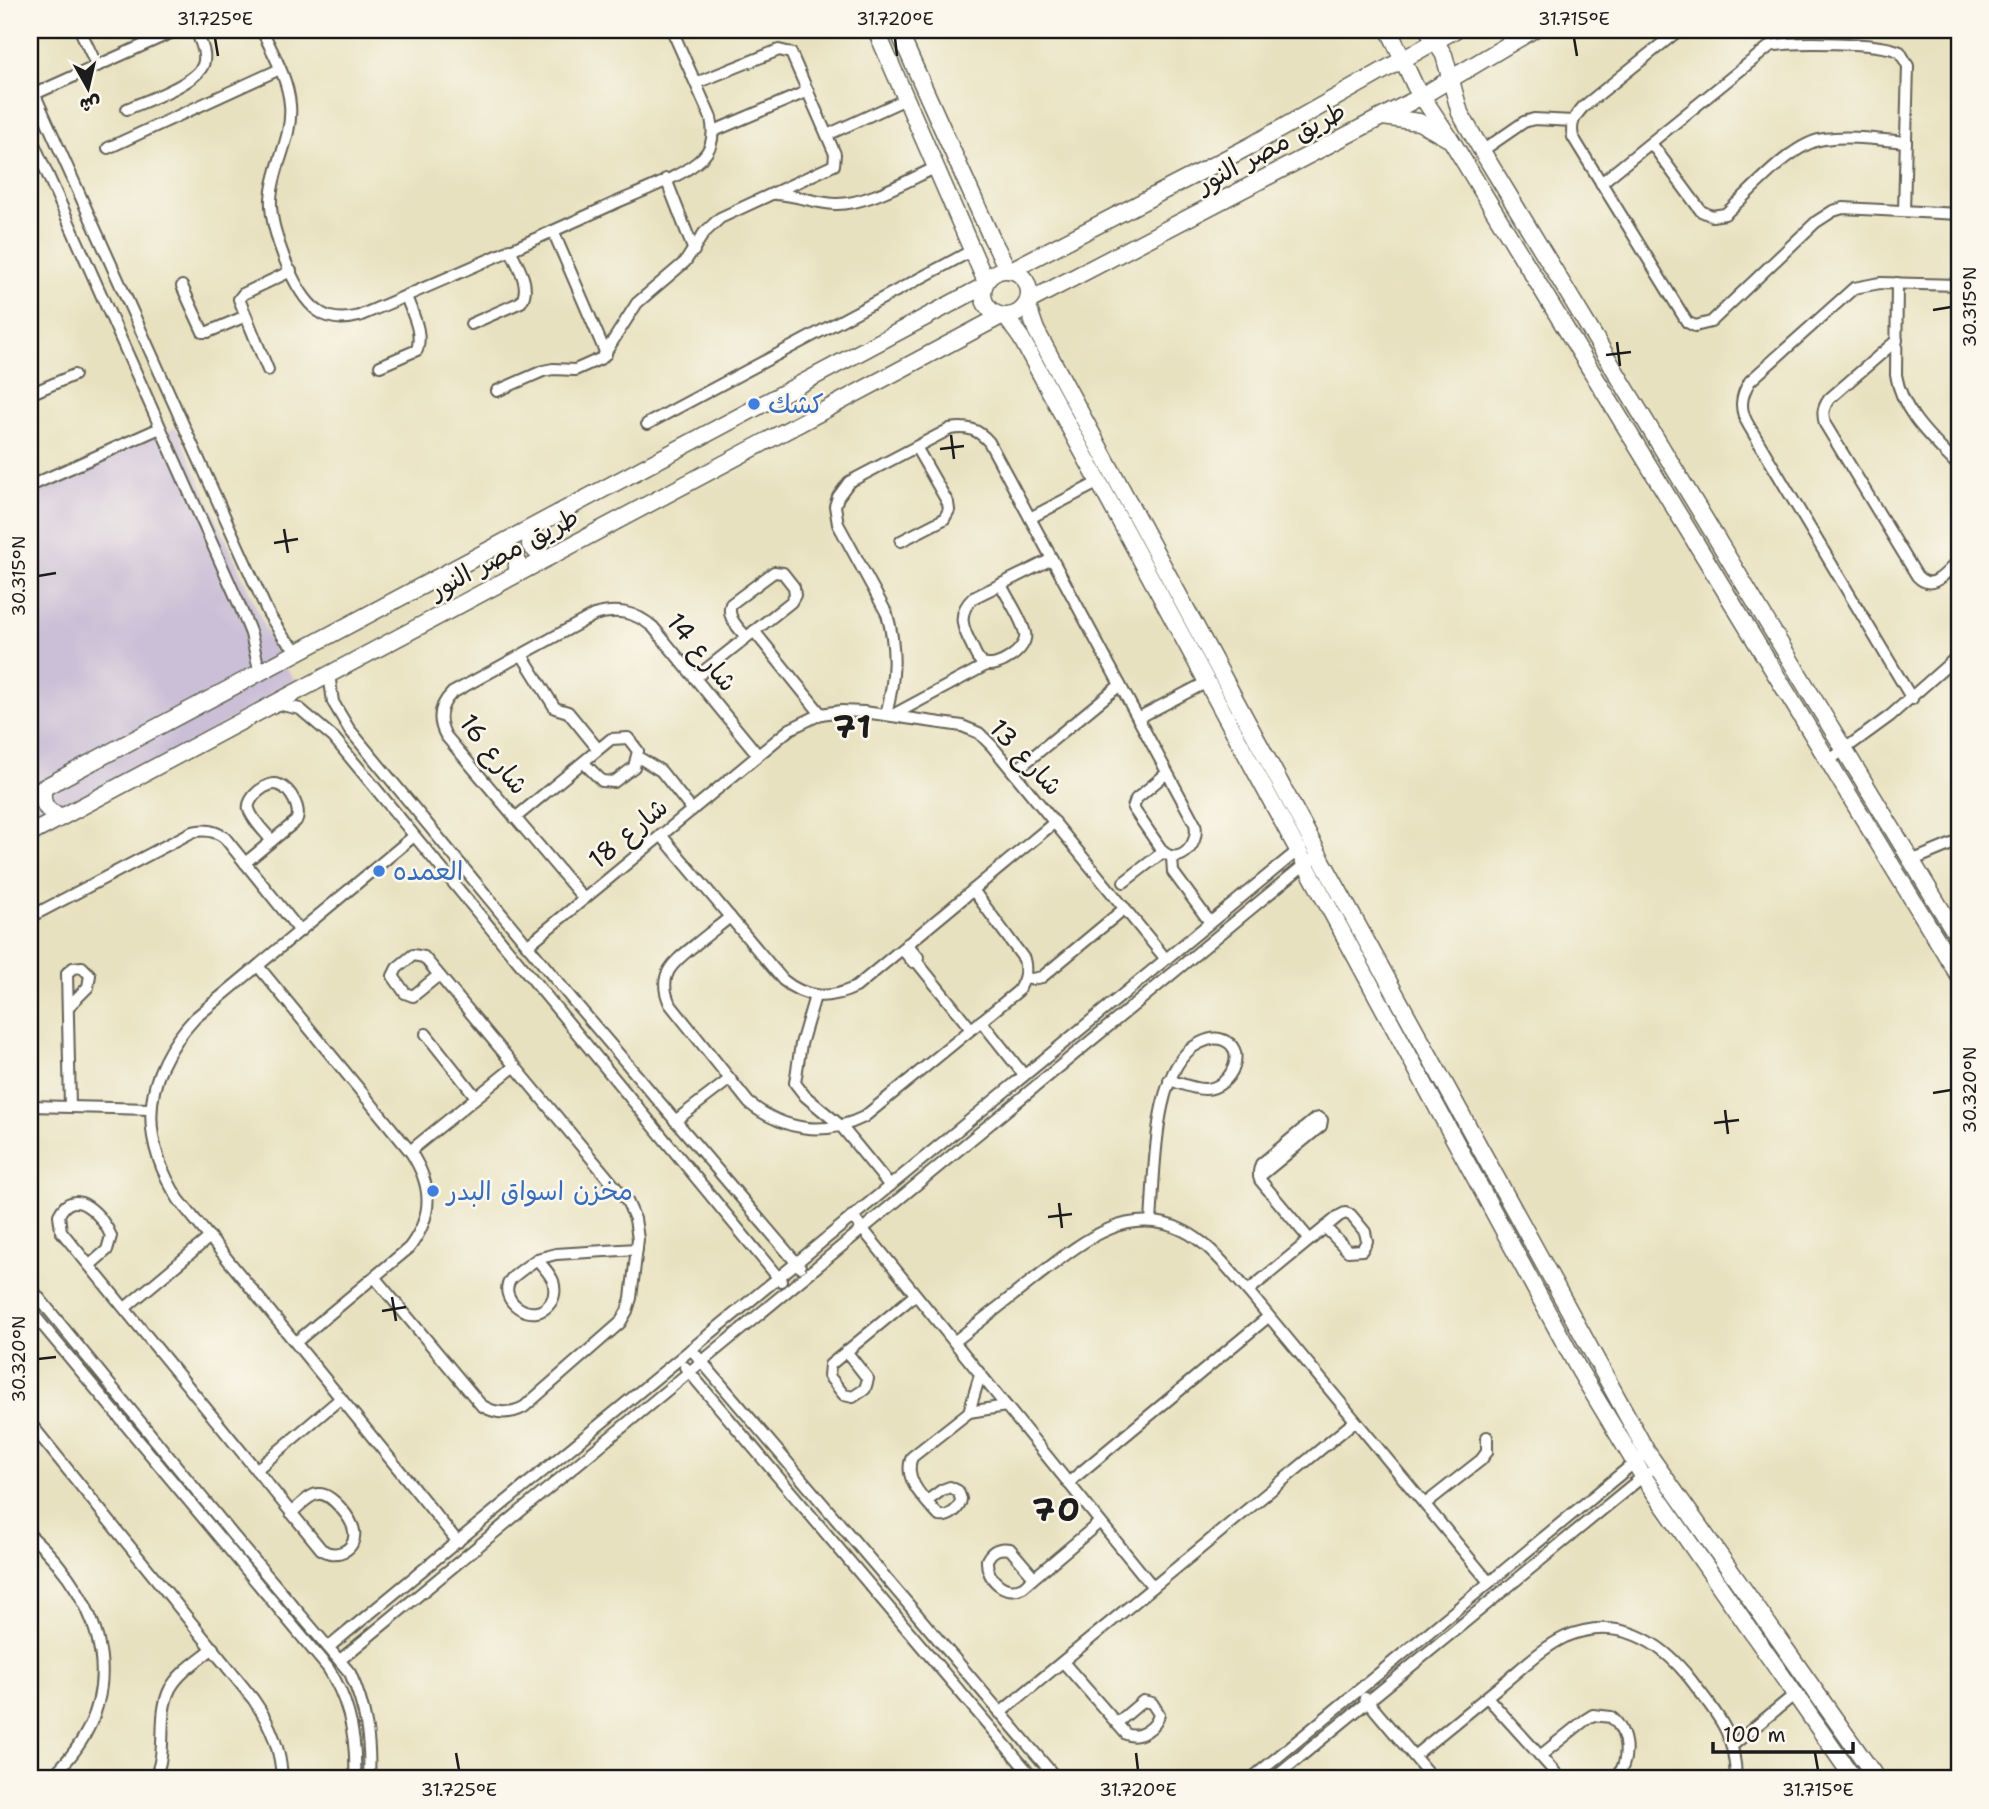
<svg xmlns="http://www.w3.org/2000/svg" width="1989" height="1809" viewBox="0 0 1989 1809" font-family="'Shantell Sans','Playpen Sans Arabic',sans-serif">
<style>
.industrial{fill:#cabfd6}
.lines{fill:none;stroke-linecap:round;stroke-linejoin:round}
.street-casing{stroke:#636155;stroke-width:14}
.secondary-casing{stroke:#636155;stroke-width:19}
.street{stroke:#fff;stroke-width:10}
.secondary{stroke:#fff;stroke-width:16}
.ticks{fill:none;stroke:#1c1c1c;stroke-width:2.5}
.shop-dot{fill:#3f7fe0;stroke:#fbf7ec;stroke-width:2.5}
.labels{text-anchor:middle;stroke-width:5;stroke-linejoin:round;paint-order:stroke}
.street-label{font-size:26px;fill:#1c1c1c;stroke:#fbf7ec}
.shop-label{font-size:26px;fill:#366cbe;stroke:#fbf7ec;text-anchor:start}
.district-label{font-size:33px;font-weight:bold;letter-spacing:2px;fill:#1c1c1c;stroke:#fbf7ec}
.neatline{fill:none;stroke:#1c1c1c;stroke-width:2.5}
.ticks-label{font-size:18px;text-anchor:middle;fill:#1c1c1c}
</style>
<rect width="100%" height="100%" fill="#fbf7ec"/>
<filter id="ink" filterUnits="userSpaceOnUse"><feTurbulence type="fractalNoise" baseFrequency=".0143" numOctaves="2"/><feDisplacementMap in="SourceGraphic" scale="14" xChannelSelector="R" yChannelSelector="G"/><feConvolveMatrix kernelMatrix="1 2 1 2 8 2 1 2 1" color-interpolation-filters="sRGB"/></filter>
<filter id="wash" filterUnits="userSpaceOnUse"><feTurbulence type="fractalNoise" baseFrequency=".00686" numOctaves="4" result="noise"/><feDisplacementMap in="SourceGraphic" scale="28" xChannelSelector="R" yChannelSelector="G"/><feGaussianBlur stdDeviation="1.57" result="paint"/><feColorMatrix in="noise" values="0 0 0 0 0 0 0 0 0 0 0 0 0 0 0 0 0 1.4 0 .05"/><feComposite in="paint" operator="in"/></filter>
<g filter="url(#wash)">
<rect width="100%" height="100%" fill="#e8e1bf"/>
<polygon class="industrial" points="176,427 277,654 296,682 30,836 30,492"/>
</g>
<g filter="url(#ink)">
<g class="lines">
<defs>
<g id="street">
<polyline points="80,30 97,66"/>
<path d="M262,30C273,54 288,78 290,105C293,138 273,166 271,199C269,228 294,294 318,311C330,320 344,320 359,316C444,280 529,242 613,204C637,193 685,176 703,157C714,146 714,132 711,118L672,30"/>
<path d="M1679,30L1583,107C1574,117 1570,124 1573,137L1687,322L1695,326L1711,322L1816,222L1833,211L1843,208L1959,214"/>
<polyline points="30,84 268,613 284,638 300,652"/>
<polyline points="30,96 177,30"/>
<path d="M127,109C145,101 202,82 204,61C206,51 199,39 196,30"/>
<polyline points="714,131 808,91"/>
<polyline points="30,135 239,604 251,634 260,674"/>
<polyline points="827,135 906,99"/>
<path d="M1651,143L1701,211L1712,216L1725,214C1751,192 1791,143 1824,139C1850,135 1880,140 1906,142"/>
<polyline points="108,148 280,69"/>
<polyline points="1482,151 1524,122 1534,119 1573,121"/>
<polyline points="666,179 694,251"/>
<path d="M1601,183L1770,46C1792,41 1881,42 1900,52L1908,66L1904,211"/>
<path d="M776,194C797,195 815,203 835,204C866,205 908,180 937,167"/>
<polyline points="553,231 606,354"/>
<path d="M1897,283L1896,375C1903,415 1933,439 1959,467"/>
<polyline points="182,286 203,332 208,332 246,316"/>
<path d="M471,324L521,302C532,286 517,265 510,249"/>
<path d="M1897,340L1829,399C1823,408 1822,413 1825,424L1917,576C1933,593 1946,572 1959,560"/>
<path d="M380,366L417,350C423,331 412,314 406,296"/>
<polyline points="268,370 239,299 243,294 291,271"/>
<polyline points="497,391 543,371 553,369 575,370 602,358 637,303 685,262 704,233 720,218 834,165 835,154 791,53 779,50 696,83"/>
<polyline points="30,394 74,375"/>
<polyline points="647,424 973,250"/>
<polyline points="30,486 160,428"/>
<polyline points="1030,518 1099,482"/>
<polyline points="901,541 944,519 949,510 948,503 916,447"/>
<path d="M1001,585C1008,599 1021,617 1025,633C1029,649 997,670 984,664C977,660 975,653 972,646C963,629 956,614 973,598L1052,559"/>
<polyline points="754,631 821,714"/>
<polyline points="522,655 555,708 568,712 598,749"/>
<polyline points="329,674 333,702 349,729 571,998 800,1267"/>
<path d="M695,678L791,602L795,595L794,587L783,573L774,572L731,604C726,617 738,627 746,637"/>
<path d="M1912,699L1749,426C1739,410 1740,397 1750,381L1854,288L1880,283L1959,285"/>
<polyline points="277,704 300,709 334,738 781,1281"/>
<path d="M886,715C895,679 897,649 887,614L838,524L835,506L838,497L849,482L950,429C967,426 978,429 989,442L1195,824C1200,843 1181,866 1163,852L1133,808L1136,799L1167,773"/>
<polyline points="893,715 986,665"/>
<polyline points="1138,718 1207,682"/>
<polyline points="638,757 661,771 692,810"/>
<polyline points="1827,762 1890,716 1959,655"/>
<polyline points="1014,772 1120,685"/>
<polyline points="515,818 611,739 628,738 638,751 634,767 614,782 602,781 583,762"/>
<path d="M661,835L783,980C806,999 829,1000 856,987L1055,822"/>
<path d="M414,836L195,1018C143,1074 137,1135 179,1200L458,1542"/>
<polyline points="1172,857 1173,872 1209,921"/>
<polyline points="1911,861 1959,841"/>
<path d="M245,863L296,821C302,810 291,789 279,785C268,780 246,798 249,809C252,820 265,832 272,841"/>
<polyline points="1124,882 1163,852"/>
<path d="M584,899L446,736C437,720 439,706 452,693L594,615C617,608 635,612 653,627L758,755"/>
<path d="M30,917L192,832C204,829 215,830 225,838L300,931"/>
<path d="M730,917C719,926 707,935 695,945C674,962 656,974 670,1004L749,1103C783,1130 824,1137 864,1117L1018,991C1025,980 1027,971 1024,959L973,890"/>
<polyline points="527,946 790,729 821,714 841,711 864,712 962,726 979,733 992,746 1165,958"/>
<polyline points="902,949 913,962 917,962 918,957 907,944"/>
<polyline points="917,962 971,1029"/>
<path d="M258,966L410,1151C433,1186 434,1215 409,1248L296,1342"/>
<polyline points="1025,978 1032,979 1042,977 1125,908"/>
<polyline points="815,996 801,1044 795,1083 805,1096 841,1126 890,1186"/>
<polyline points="68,1007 88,987 90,975 82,967 73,968 67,973 70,1107"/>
<polyline points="981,1021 1024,1075"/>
<polyline points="426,1034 476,1097"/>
<polyline points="30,1106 151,1109"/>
<polyline points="675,1121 730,1079"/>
<polyline points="410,1151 515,1066"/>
<path d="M1259,1177L1321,1126L1322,1120L1319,1118L1315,1119L1261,1164C1259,1170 1258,1174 1260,1180L1310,1240"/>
<polyline points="852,1216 1153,1587"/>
<path d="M1151,1221C1155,1175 1152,1065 1200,1043C1206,1040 1213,1037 1220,1039C1250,1046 1232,1089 1205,1089C1193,1089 1180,1083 1169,1080"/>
<path d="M537,1259C529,1265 518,1272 511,1279C495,1299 534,1328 551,1302C555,1296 555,1288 553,1281C550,1273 542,1266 537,1259L556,1254L637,1249"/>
<path d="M90,1265L107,1250L111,1236C103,1216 74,1184 59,1215L61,1231L321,1549C335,1559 357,1551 354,1531C352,1519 331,1492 318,1494C308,1495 299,1507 291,1513"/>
<path d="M375,1278L481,1405C495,1414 509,1415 524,1407L620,1323L627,1311L631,1298L638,1239L635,1219L627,1201L439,975L424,957L413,955L397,968L393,976L405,993L413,996L439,975"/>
<path d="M30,1287L232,1534L350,1673C366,1708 371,1741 369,1779"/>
<polyline points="1248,1291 1339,1216 1345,1213 1351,1215 1365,1232 1367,1241 1362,1250 1348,1251 1325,1227"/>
<polyline points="125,1308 210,1237"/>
<path d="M30,1310L328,1668C350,1702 357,1739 355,1779"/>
<path d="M954,1342C981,1321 1007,1300 1034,1279C1077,1246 1124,1203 1182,1230C1210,1243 1228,1269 1248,1291L1489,1582"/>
<polyline points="691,1349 1057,1779"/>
<polyline points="846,1351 868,1379 865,1389 853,1397 844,1395 829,1376 830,1365 915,1295"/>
<polyline points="685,1367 1034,1779"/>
<polyline points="969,1412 980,1375"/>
<path d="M30,1423L253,1699C270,1723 281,1749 282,1779"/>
<polyline points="256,1470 341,1398"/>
<polyline points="1068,1483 1268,1317"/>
<path d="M927,1501L942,1490L950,1487L958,1491L961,1499C960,1509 949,1518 939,1516C925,1500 902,1479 912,1457L969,1412L1006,1406"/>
<polyline points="1425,1504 1481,1460 1487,1452 1487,1437"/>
<path d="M30,1535C108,1605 134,1702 49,1779"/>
<path d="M1034,1577L1010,1549C999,1547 992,1550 987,1560C986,1579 1005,1596 1023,1587L1100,1522"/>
<polyline points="329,1647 1301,848"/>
<polyline points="340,1660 1310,860"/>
<path d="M1063,1662L1126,1734C1139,1740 1157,1727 1159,1714L1152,1703L1143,1701L1117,1723"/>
<polyline points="1487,1697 1561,1779"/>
<polyline points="1365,1698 1433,1779"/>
<polyline points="1000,1713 1355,1421"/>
<polyline points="1733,1745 1794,1695"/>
<path d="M1414,1756C1443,1732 1472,1709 1501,1685C1521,1669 1542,1648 1565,1637C1617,1615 1660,1640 1691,1680C1718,1716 1735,1731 1736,1779"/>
<path d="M1540,1756L1585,1720L1593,1715L1611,1717C1629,1731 1631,1764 1614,1779"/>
<path d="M154,1779C169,1751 156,1717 170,1689C179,1672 199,1660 213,1648"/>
<polyline points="1251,1779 1640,1458"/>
<polyline points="1273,1779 1647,1473"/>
</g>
<g id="secondary">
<polyline points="876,30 986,282"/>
<polyline points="898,30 991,237 1008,270"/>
<polyline points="1389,30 1415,86 1451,140 1959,976"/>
<polyline points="1428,30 1444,55 1460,113 1482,151 1959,939"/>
<polyline points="1383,117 1419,122 1447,138"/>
<circle cx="1006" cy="293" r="23"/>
<polyline points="1011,270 1250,146 1455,30"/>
<polyline points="1029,301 1422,96 1533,30"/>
<polyline points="1027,304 1036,330 1065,384 1318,853 1647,1452 1877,1779"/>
<polyline points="1006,317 1021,338 1579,1370 1643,1476 1854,1779"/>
<polyline points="531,529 530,545 541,556 549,557"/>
<polyline points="497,547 506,547 517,558 517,574"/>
<path d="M44,788C40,803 47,814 63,816"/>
<polyline points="30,795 984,286"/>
<polyline points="30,834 1001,316"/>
</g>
</defs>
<use href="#street" class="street-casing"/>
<use href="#secondary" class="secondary-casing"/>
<use href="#street" class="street"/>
<use href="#secondary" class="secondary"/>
</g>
</g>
<path class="ticks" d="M215,38L218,56M895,38L897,56M1574,38L1577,56M1933,310L1951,307M1617,342L1620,366M1606,355L1631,352M951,435L954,459M940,449L964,446M284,529L288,553M274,543L298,539M38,576L56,573M1933,1093L1951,1090M1725,1110L1728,1134M1714,1123L1739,1120M1059,1203L1062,1228M1048,1217L1072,1214M392,1297L396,1321M382,1311L406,1307M38,1359L56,1357M456,1753L459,1770M1136,1753L1138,1770M1815,1753L1818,1770"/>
<g class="shop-dot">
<circle cx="754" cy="404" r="7"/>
<circle cx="379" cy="871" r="7"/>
<circle cx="433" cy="1191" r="7"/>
</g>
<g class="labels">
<g class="street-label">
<text transform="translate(1271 147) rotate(-28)" y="9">طريق مصر النور</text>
<text transform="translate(504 553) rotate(-28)" y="9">طريق مصر النور</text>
<text transform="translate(702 652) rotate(50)" y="9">شارع 14</text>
<text transform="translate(494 754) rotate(52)" y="9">شارع 16</text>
<text transform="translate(1026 757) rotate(47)" y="9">شارع 13</text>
<text transform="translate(628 833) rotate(-40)" y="9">شارع 18</text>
</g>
<g class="shop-label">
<text x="768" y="413">كشك</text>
<text x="393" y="880">العمده</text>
<text x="447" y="1200">مخزن اسواق البدر</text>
</g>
<g class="district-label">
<text x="853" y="738">71</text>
<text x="1057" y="1521">70</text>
</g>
</g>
<rect width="1989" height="1809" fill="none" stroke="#fbf7ec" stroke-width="77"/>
<g transform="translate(88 88) rotate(172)" stroke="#fbf7ec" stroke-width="5" paint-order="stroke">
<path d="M0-5L12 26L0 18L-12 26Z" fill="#1c1c1c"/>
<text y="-10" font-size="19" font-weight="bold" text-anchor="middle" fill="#1c1c1c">ش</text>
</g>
<path d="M1713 1742v10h140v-10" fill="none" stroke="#1c1c1c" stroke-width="3.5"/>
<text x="1723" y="1742" font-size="21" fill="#1c1c1c" stroke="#fbf7ec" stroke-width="5" paint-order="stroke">100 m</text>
<rect x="38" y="38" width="1913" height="1732" class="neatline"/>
<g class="ticks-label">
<text x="215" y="25">31.725°E</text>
<text x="895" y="25">31.720°E</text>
<text x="1574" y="25">31.715°E</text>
<text transform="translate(1970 307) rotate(-90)" y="6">30.315°N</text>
<text transform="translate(19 576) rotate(-90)" y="6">30.315°N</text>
<text transform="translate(1970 1090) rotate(-90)" y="6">30.320°N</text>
<text transform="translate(19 1359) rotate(-90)" y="6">30.320°N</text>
<text x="459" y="1796">31.725°E</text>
<text x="1138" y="1796">31.720°E</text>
<text x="1818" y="1796">31.715°E</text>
</g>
</svg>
